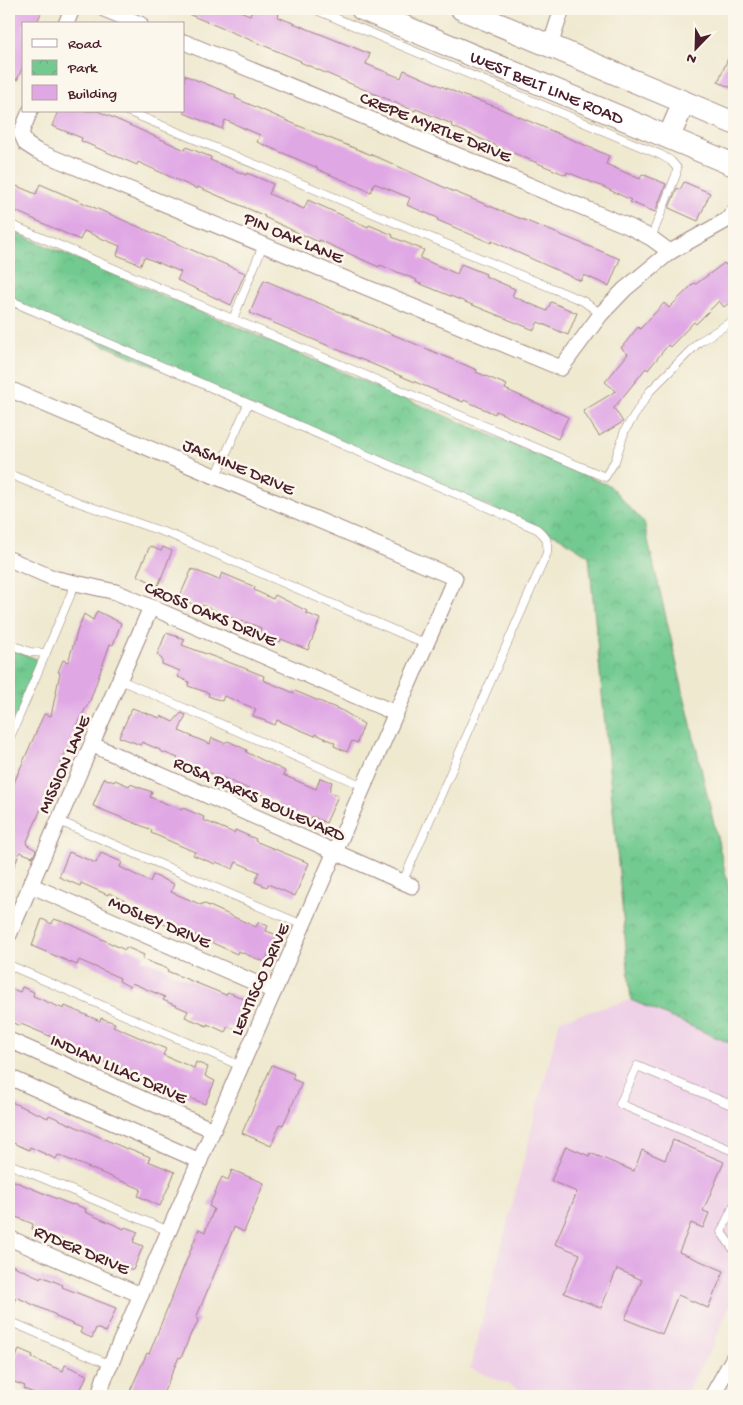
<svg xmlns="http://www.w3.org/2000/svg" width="743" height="1405" viewBox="0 0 743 1405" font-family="'Gochi Hand',sans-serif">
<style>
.built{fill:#eed0e7}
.grass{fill:url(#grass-tufts);stroke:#5e745e}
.park{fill:url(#park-crowns);stroke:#5e745e}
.building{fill:#e0a7e5}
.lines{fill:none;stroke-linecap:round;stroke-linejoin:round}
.lane-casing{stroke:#9c847e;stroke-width:9}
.street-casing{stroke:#9c847e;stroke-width:17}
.primary-casing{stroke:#9c847e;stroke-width:24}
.lane{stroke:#fff;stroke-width:8}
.street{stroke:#fff;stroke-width:15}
.primary{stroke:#fff;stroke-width:22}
.labels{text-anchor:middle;stroke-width:5;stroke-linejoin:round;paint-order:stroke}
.street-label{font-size:18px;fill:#4a1f2b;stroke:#fbf7ec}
</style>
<defs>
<pattern id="grass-tufts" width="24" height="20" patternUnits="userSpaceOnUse" patternTransform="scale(1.25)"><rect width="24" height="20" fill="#72ca90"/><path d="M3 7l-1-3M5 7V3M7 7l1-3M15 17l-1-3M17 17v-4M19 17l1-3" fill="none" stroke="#64ad7c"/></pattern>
<pattern id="park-crowns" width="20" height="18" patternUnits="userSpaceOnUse" patternTransform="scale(1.25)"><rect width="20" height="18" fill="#72ca90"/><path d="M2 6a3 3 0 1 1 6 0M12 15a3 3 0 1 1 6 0" fill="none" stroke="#64ad7c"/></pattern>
</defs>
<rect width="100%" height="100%" fill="#fbf7ec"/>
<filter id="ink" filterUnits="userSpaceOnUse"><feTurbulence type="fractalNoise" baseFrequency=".02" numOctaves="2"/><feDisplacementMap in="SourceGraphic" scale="10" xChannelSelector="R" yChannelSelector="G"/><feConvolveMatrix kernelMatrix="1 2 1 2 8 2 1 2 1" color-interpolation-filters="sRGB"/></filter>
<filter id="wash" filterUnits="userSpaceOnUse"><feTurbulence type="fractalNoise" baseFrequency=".0096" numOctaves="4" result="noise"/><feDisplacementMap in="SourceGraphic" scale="20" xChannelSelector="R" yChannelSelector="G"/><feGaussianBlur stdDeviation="1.12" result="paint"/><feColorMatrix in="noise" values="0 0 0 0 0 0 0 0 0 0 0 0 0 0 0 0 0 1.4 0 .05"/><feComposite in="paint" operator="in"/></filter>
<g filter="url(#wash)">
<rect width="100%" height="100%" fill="#efe9d0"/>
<polygon class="built" points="631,1000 734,1045 734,1296 712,1347 684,1396 535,1396 470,1368 560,1020"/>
<polygon class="grass" points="9,648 41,661 9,735"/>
<polygon class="park" points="9,230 610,486 644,523 734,910 734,1045 631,1000 589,556 560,537 9,305"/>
<g id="blocks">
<g class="building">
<polygon points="12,9 43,9 36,24 24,24 24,64 17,80 9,77 9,17"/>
<polygon points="176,9 235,9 250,15 253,9 266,9 279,14 278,17 370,54 366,64 401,78 404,70 464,96 494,106 580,143 609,156 606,164 640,179 642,174 666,184 655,212 630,202 631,200 601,186 567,172 566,175 506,150 451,126 452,124 416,109 415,111 356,86 300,62 301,61"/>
<polygon points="734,44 734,89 718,82"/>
<polygon points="184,75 236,96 235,98 299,126 384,160 450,190 620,259 609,286 584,275 581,281 492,241 491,243 437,220 438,218 407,205 410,198 374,183 371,192 317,169 318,168 257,142 260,135 225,120 222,129 184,113"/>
<polygon points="58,111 98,111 185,150 186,147 211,157 210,160 246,175 247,173 273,184 269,194 304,209 308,200 368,227 369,225 393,235 392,237 424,250 420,258 457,274 461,264 486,274 485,276 515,289 512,296 547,311 551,302 577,313 568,335 538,322 534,330 416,282 417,280 380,265 379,267 319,240 319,242 294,231 264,217 265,216 198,187 197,189 138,162 137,165 81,141 82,138 52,126"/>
<polygon points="684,182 710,193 698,221 669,208 677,188 680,190"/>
<polygon points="9,183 36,194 40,184 245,273 231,305 177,280 181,272 144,257 141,265 117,255 120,246 84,231 80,240 9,208"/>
<polygon points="734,259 734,299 724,307 719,301 696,324 694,322 670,347 668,345 648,370 646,368 614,408 623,422 599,436 583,411 616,391 605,382 628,354 621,348 638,327 640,329 664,303 669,308 694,283 696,284 724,263 726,265"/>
<polygon points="264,280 477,370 476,372 507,385 505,389 568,417 558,439 496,411 495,414 464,400 463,402 250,313"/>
<polygon points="150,546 161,551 163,547 172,551 158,586 137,575"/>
<polygon points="192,569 219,580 222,573 255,587 254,590 273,599 275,595 307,611 306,613 320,619 308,650 281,639 280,642 259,633 261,628 243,621 242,622 202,605 201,608 179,598"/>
<polygon points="97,611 121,623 113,645 110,644 90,701 75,727 78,728 69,750 67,749 54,780 56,781 47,803 44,802 26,844 36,850 33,857 20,852 9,879 9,794 44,714 51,716 60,673 58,672 63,660 68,662 78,629 84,614 93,620"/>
<polygon points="166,633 185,639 182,645 244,668 264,676 263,680 294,693 295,691 343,711 364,724 357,743 352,741 347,752 334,746 335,743 316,734 315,736 277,720 275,725 253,716 256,709 224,696 222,701 208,696 209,693 188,686 189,682 178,677 180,671 162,664 162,659 157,655"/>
<polygon points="132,708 160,718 161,716 173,722 181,713 186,715 179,731 210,744 212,738 224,743 228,741 247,750 246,752 285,771 283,775 316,789 320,778 332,782 329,791 338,796 326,823 312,816 311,819 299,813 298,815 276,806 278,802 226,779 194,767 193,769 177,760 178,758 160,751 160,750 142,742 141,745 119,737"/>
<polygon points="104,778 114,782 115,780 129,786 130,784 152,792 150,797 182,810 183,808 204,817 203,820 234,833 235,830 256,839 255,841 309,863 295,896 268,884 267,887 255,882 259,872 236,862 233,869 216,862 215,864 193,855 195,852 151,833 152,830 93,806"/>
<polygon points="69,852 96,863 101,853 122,862 120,867 150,882 153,875 174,884 171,892 202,905 203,903 256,927 259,922 268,926 266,931 277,935 265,962 238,951 237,954 186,931 185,933 163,924 165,920 140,909 109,893 108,895 81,883 80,886 59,877"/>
<polygon points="42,919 52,924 54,919 70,924 125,950 126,947 144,955 142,959 168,969 167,971 226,995 228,992 249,1001 237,1030 228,1026 225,1032 207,1024 207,1026 185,1017 188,1011 163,1000 165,997 132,983 130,987 119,981 120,978 79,960 77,965 32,946"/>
<polygon points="22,987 34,992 33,996 64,1009 65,1006 100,1021 101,1018 115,1023 113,1026 166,1049 163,1055 194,1068 196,1062 208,1067 205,1076 215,1081 205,1104 178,1093 177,1095 155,1086 156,1083 103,1062 104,1060 51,1039 52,1037 21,1024 20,1026 9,1021 9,988 20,992"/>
<polygon points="272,1065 294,1074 292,1079 302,1083 283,1125 280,1124 271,1146 242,1133"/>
<polygon points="9,1101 48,1118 49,1115 127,1149 128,1148 150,1157 148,1161 175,1172 160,1206 138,1196 141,1189 58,1155 56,1159 30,1147 29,1150 9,1141"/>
<polygon points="673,1140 724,1162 703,1211 709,1213 703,1228 691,1223 679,1252 724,1271 708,1308 678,1295 662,1334 625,1319 642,1280 617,1269 601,1308 564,1293 580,1254 555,1244 577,1192 551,1181 566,1146 589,1156 590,1153 634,1171 642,1150 665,1160"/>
<polygon points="232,1170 264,1183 244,1232 234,1227 196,1318 199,1319 193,1332 192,1331 181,1358 179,1357 162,1396 133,1396 135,1393 130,1391 147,1353 149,1354 199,1229 205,1232 214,1209 209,1206 215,1193 222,1177 228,1180"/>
<polygon points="9,1179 72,1205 73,1204 86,1209 85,1212 124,1229 125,1227 138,1232 133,1242 143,1246 133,1270 84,1251 84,1249 54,1236 53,1238 32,1229 33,1224 9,1214"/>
<polygon points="9,1264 41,1278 41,1276 63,1285 62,1287 116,1308 106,1332 96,1328 92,1338 80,1333 82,1328 56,1317 56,1315 16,1297 9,1315"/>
<polygon points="19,1349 33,1355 32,1358 63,1371 65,1365 87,1375 78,1396 41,1396 24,1389 25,1386 9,1380 9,1355 16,1358"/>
</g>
</g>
</g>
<g filter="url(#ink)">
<use href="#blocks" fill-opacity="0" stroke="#9c847e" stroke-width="1"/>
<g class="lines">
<defs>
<g id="lane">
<polyline points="314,9 661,155 671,161 677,168 676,175 651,238"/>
<polyline points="127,111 583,301 601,314"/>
<polyline points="9,224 605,477 615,461 625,430 650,391 699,342 734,320"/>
<path d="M9,300L537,529C547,537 548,541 547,553L403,881"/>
<polyline points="233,319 263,245"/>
<polyline points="9,474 80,503 172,535 426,644"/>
<polyline points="216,476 248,404"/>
<polyline points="9,644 30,652 46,653"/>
<polyline points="120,680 363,786"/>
<polyline points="9,740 76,582"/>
<polyline points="59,821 303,925"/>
<polyline points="9,965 241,1066"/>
<polyline points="734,1106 637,1066 620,1104 731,1150 734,1149"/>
<polyline points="9,1164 169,1231"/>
<polyline points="734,1205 721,1232 734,1250"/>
<polyline points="9,1321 111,1365"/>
</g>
<g id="street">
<polyline points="104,9 140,24"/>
<polyline points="66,24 72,9"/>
<polyline points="184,42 630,227 651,238 670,252"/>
<polyline points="550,46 562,9"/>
<polyline points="30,111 21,133 26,144 37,151 561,368 601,314 625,289 670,252 727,220 734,212"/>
<polyline points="9,389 455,578 104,1379 99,1396"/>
<polyline points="9,559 53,578 116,592 395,713"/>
<polyline points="93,745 412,886"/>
<polyline points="30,885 274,991"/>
<polyline points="9,935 151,607"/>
<polyline points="9,1040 213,1130"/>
<polyline points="9,1077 200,1161"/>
<polyline points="9,1238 141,1295"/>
<polyline points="712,1396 734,1357"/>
</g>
<g id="primary">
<path id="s1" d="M362,9L734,165"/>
<polyline points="462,9 734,123"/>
<polyline points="669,137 684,102"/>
</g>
</defs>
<use href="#lane" class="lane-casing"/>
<use href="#street" class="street-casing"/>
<use href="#primary" class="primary-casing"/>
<use href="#lane" class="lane"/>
<use href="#street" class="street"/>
<use href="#primary" class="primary"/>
</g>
</g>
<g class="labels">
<g class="street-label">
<text dy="6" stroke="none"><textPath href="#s1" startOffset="201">WEST BELT LINE ROAD</textPath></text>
<text transform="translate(436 126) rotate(22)" y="6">CREPE MYRTLE DRIVE</text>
<text transform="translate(294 237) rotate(23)" y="6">PIN OAK LANE</text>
<text transform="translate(239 466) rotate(23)" y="6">JASMINE DRIVE</text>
<text transform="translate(211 613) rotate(23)" y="6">CROSS OAKS DRIVE</text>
<text transform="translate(63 764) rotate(-66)" y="6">MISSION LANE</text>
<text transform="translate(260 798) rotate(24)" y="6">ROSA PARKS BOULEVARD</text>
<text transform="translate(160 921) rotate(23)" y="6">MOSLEY DRIVE</text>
<text transform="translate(259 979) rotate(-66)" y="6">LENTISCO DRIVE</text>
<text transform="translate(119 1068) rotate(24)" y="6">INDIAN LILAC DRIVE</text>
<text transform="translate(82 1249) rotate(23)" y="6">RYDER DRIVE</text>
</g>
</g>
<rect width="743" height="1405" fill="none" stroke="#fbf7ec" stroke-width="30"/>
<rect x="22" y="22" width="162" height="90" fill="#fbf7ec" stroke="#b4a19f"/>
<rect x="32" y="39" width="25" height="8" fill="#ffffff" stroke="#b4a19f"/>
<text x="68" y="48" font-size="15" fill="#4a1f2b">Road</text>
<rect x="32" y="60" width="25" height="15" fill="url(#park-crowns)" stroke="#b4a19f"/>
<text x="68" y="72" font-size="15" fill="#4a1f2b">Park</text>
<rect x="32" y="85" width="25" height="15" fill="#e0a7e5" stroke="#b4a19f"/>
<text x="68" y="98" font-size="15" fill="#4a1f2b">Building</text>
<g transform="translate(696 48) rotate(203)" stroke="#fbf7ec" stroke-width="4" paint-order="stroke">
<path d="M0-4L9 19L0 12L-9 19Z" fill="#4a1f2b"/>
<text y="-8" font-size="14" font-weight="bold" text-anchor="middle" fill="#4a1f2b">N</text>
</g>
</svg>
